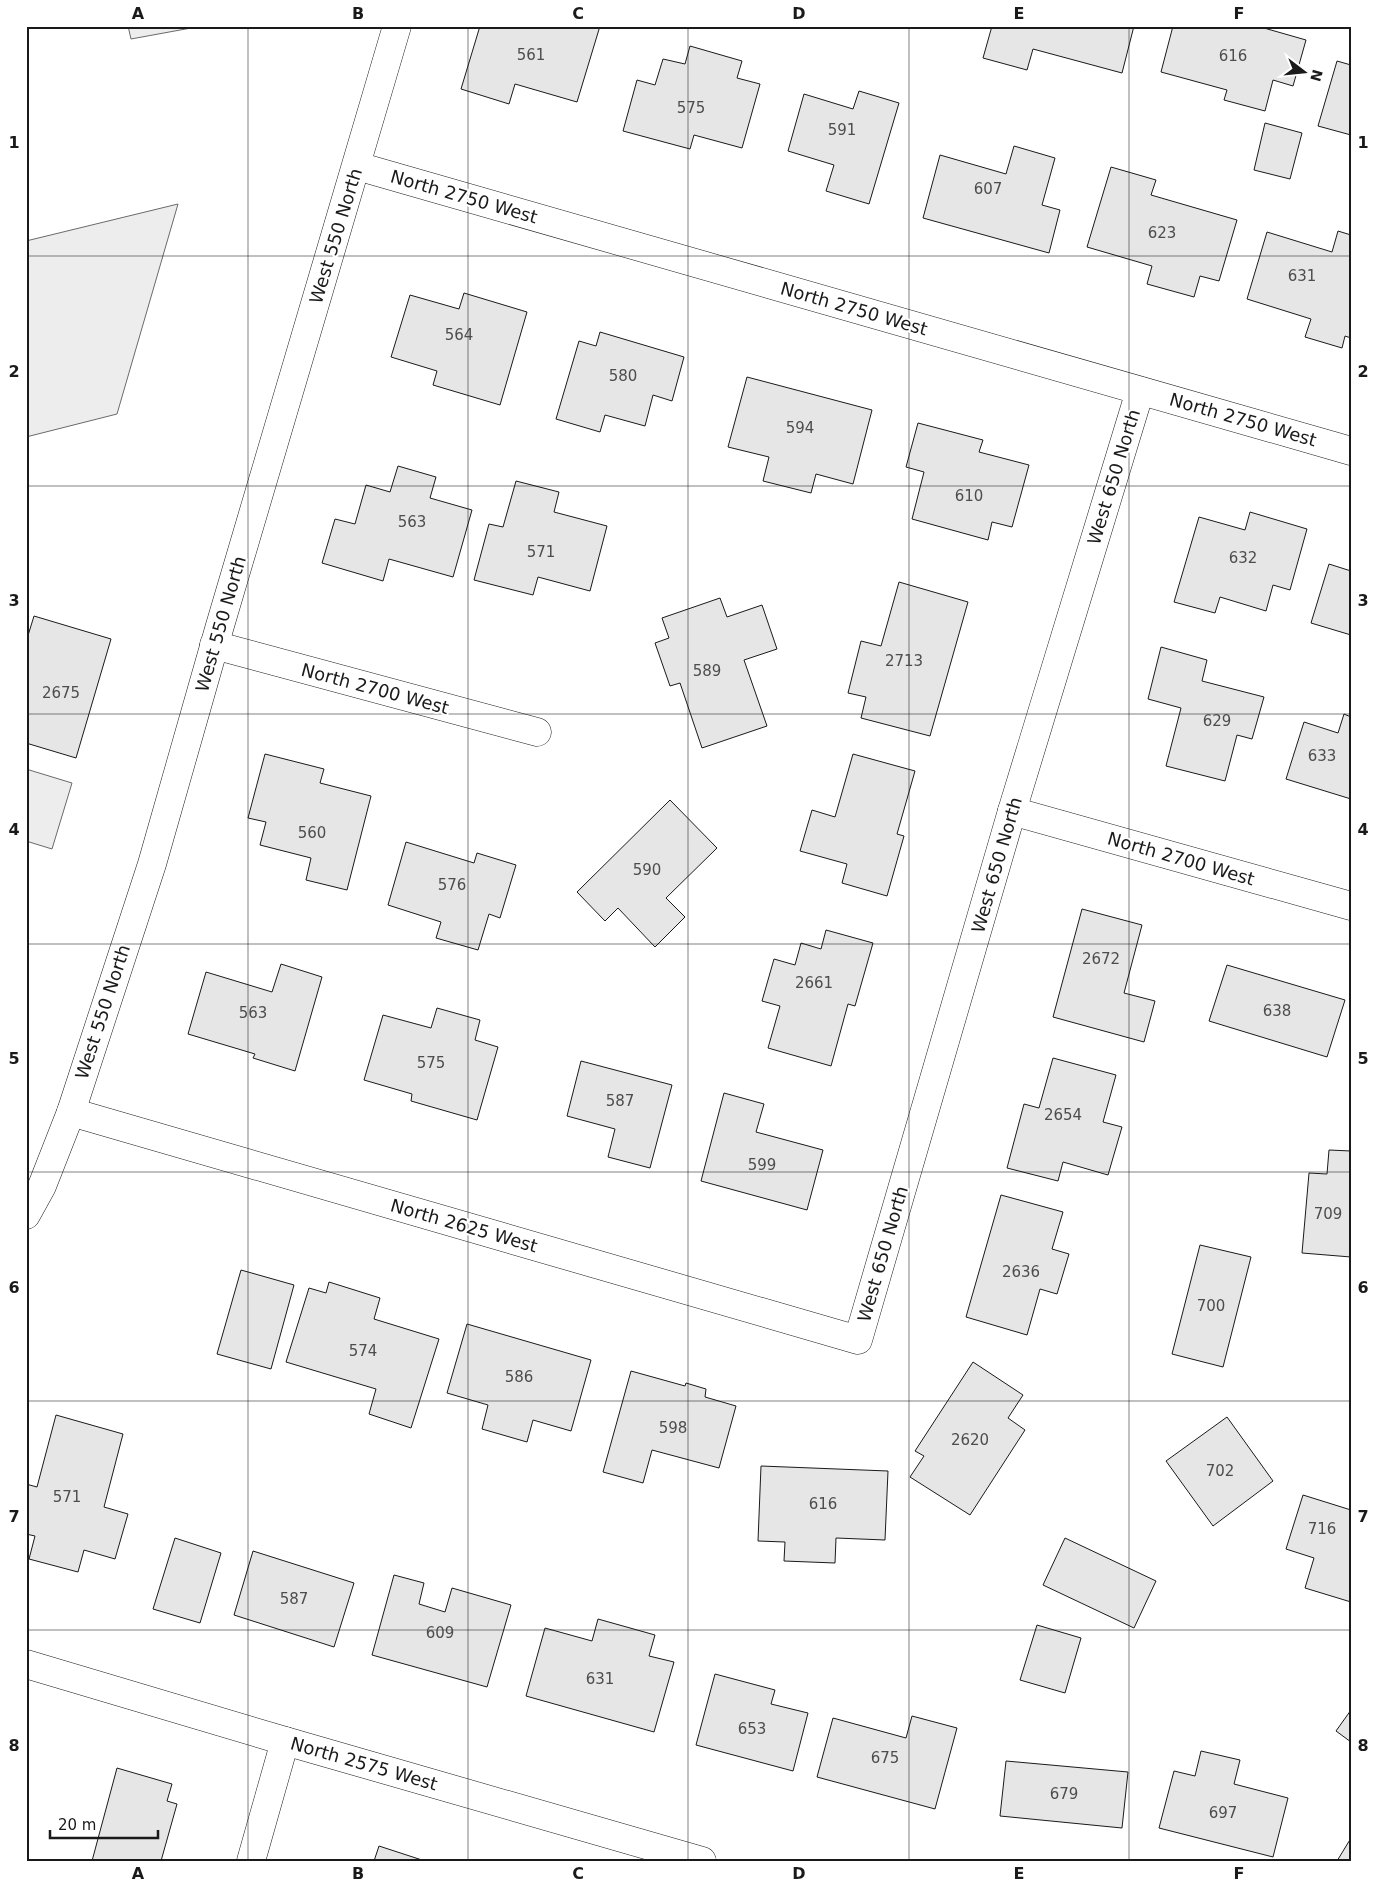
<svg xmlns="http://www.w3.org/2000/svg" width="1377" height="1887" viewBox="0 0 1377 1887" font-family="'DejaVu Sans',sans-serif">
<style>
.parking{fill:#ededed;stroke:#6a6a6a}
.building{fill:#e6e6e6;stroke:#1a1a1a}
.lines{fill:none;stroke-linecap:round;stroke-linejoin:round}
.minor-casing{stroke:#1a1a1a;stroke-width:29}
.minor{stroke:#fff;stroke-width:28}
.grid{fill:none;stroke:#1a1a1a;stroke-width:1;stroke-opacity:0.55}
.labels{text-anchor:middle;stroke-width:4;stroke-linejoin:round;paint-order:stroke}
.number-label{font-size:15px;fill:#4d4d4d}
.street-label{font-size:18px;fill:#1a1a1a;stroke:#fff}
.neatline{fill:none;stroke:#1a1a1a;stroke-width:2}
.grid-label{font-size:16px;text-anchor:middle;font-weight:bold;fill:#1a1a1a}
</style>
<rect width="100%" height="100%" fill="#fff"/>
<g class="parking">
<polygon points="128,26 202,26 131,39"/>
<polygon points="178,204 117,414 26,437 26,241"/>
<polygon points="26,769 72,783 52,849 26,841"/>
</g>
<g class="building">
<polygon points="480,26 600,26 577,102 515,84 509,104 461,89"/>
<polygon points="992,26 1134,26 1122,73 1033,49 1027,70 983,58"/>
<polygon points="1173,26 1257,26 1306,40 1293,86 1273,80 1265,111 1224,100 1227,90 1161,72"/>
<polygon points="690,46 742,61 737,78 760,84 742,148 694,135 690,149 623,131 637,80 655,85 663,59 685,64"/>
<polygon points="1337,61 1351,65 1351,135 1318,126"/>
<polygon points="859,91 899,103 869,204 826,191 834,165 788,151 804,94 853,109"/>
<polygon points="1265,123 1302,133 1290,179 1254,170"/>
<polygon points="1014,146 1055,158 1042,205 1060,210 1049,253 923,218 940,155 1006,174"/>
<polygon points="1111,167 1156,180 1151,195 1237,220 1219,281 1200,276 1194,297 1147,284 1152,266 1087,247"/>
<polygon points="1338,231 1351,235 1351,338 1345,336 1342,348 1305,337 1311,319 1247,299 1267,232 1332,252"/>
<polygon points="464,293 527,312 500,405 433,385 437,371 391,357 410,295 459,309"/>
<polygon points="600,332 684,357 672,401 653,395 645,426 605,415 600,432 556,419 579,341 596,346"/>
<polygon points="747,377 872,410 853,484 816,474 811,493 763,481 769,457 728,447"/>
<polygon points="918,423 983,440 979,452 1029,465 1012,527 992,522 988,540 912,519 924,472 906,467"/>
<polygon points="398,466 436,477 430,498 472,510 453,577 389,559 383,581 322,563 335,519 355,524 366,485 390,492"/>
<polygon points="516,481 559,492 554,512 607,526 590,591 538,577 533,595 474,580 489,524 503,527"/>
<polygon points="1250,512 1307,529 1290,590 1273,585 1266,611 1220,597 1215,613 1174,602 1199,517 1245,530"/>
<polygon points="1329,564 1351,571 1351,635 1311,623"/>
<polygon points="899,582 968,602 930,736 861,718 866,697 848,693 861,641 881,646"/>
<polygon points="720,598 727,617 762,605 777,649 744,660 767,726 702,748 680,683 670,686 655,643 669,638 662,618"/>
<polygon points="34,616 111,639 76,758 26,743 26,642"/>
<polygon points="1161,647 1207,660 1202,681 1264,697 1252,739 1237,735 1225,781 1166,766 1181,708 1148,699"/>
<polygon points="1344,714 1351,717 1351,799 1286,779 1304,722 1338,733"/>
<polygon points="265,754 324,769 320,783 371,796 347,890 306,880 311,858 260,845 266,822 248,818"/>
<polygon points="853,754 915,771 897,834 904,836 887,896 842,883 847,864 800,851 812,810 835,817"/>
<polygon points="670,800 717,848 666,898 685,917 655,947 618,908 605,921 577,892"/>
<polygon points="406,842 474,863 477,853 516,865 500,918 489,914 478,950 436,938 441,922 388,905"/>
<polygon points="1082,909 1142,925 1124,993 1155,1001 1144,1042 1053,1017"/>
<polygon points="826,930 873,943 855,1006 848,1004 831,1066 768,1048 780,1006 762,1001 774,959 795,965 801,943 821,949"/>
<polygon points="281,964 322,977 295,1071 253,1058 255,1054 188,1034 206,972 272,992"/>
<polygon points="1227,965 1345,1000 1327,1057 1209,1021"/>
<polygon points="437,1008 480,1020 475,1040 498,1047 477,1120 411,1101 412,1094 364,1080 383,1015 431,1028"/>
<polygon points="1053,1058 1116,1075 1103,1122 1122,1127 1108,1175 1063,1162 1058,1181 1007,1168 1024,1104 1039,1108"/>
<polygon points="581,1061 672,1085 650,1168 608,1157 615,1129 567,1116"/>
<polygon points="724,1093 764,1104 756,1132 823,1150 807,1210 701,1181"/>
<polygon points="1329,1150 1351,1151 1351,1257 1302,1253 1309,1173 1327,1174"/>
<polygon points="1001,1195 1063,1212 1052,1249 1069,1254 1057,1294 1040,1289 1027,1335 966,1317"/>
<polygon points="1200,1245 1251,1257 1223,1367 1172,1354"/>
<polygon points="241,1270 294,1285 271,1369 217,1354"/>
<polygon points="329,1282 380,1298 374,1319 439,1339 411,1428 369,1414 376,1389 286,1362 309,1288 326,1293"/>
<polygon points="467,1324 591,1360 571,1431 533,1420 527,1442 482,1429 488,1405 447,1393"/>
<polygon points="973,1362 1023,1395 1008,1418 1025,1430 970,1515 910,1477 924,1456 915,1451"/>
<polygon points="631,1371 685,1386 686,1383 706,1389 705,1397 736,1406 719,1468 652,1450 643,1483 603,1472"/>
<polygon points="56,1415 123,1434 104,1507 128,1514 115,1559 84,1550 78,1572 29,1559 35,1536 26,1534 26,1484 37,1487"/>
<polygon points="1227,1417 1273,1481 1213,1526 1166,1461"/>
<polygon points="761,1466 888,1471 885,1540 836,1538 835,1563 784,1561 785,1542 758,1541"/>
<polygon points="1303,1495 1351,1510 1351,1602 1305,1588 1314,1558 1286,1549"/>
<polygon points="175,1538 221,1553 200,1623 153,1609"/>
<polygon points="1065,1538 1156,1581 1134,1628 1043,1585"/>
<polygon points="253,1551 354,1583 334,1647 234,1615"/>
<polygon points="394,1575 424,1583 419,1604 445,1612 452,1588 511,1605 487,1687 372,1655"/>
<polygon points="598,1619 655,1635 649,1656 674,1662 654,1732 526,1696 545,1628 592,1641"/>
<polygon points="1037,1625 1081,1638 1065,1693 1020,1680"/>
<polygon points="715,1674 775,1690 771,1704 808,1713 793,1771 696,1745"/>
<polygon points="1351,1710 1351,1742 1336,1731"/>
<polygon points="912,1716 957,1728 935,1809 817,1777 833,1718 906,1738"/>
<polygon points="1201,1751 1240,1760 1234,1784 1288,1798 1273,1857 1159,1828 1174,1771 1195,1776"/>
<polygon points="1006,1761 1128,1772 1122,1828 1000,1816"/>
<polygon points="117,1768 172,1784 167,1801 177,1804 161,1861 92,1861"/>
<polygon points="1351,1838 1351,1861 1337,1861"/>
<polygon points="379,1846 425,1861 374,1861"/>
</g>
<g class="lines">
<defs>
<g id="minor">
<polyline points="357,166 1351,451"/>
<polyline points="214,645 537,732"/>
<polyline points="1012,811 1351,906"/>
<polyline points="71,1112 858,1340 1012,811 1140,391"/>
<polyline points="26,1215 42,1186 71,1112 152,864 219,629 397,26"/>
<polyline points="26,1664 285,1741 702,1861"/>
<polyline points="251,1861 285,1741"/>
</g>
</defs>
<use href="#minor" class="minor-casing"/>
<use href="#minor" class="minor"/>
</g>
<path class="grid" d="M248,26V1861M468,26V1861M688,26V1861M909,26V1861M1129,26V1861M26,256H1351M26,486H1351M26,714H1351M26,944H1351M26,1172H1351M26,1401H1351M26,1630H1351"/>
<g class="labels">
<g class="number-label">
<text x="531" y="60">561</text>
<text x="1233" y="61">616</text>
<text x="691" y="113">575</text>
<text x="842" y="135">591</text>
<text x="988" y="194">607</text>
<text x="1162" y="238">623</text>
<text x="1302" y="281">631</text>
<text x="459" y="340">564</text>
<text x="623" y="381">580</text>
<text x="800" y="433">594</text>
<text x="969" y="501">610</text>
<text x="412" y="527">563</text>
<text x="541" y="557">571</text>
<text x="1243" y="563">632</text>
<text x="904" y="666">2713</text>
<text x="707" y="676">589</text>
<text x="61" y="698">2675</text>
<text x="1217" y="726">629</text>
<text x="1322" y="761">633</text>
<text x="312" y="838">560</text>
<text x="647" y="875">590</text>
<text x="452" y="890">576</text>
<text x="1101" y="964">2672</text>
<text x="814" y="988">2661</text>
<text x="1277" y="1016">638</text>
<text x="253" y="1018">563</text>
<text x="431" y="1068">575</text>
<text x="620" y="1106">587</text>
<text x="1063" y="1120">2654</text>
<text x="762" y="1170">599</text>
<text x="1328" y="1219">709</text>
<text x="1021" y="1277">2636</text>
<text x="1211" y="1311">700</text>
<text x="363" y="1356">574</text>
<text x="519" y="1382">586</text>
<text x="673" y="1433">598</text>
<text x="970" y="1445">2620</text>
<text x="1220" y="1476">702</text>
<text x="67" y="1502">571</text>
<text x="823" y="1509">616</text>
<text x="1322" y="1534">716</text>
<text x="294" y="1604">587</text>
<text x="440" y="1638">609</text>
<text x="600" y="1684">631</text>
<text x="752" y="1734">653</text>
<text x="885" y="1763">675</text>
<text x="1064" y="1799">679</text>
<text x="1223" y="1818">697</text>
</g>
<g class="street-label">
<text transform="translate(464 197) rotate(16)" y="6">North 2750 West</text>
<text transform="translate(336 236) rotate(-73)" y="6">West 550 North</text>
<text transform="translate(854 309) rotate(16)" y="6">North 2750 West</text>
<text transform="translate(1243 420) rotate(16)" y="6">North 2750 West</text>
<text transform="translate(1114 477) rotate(-73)" y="6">West 650 North</text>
<text transform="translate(221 624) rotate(-74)" y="6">West 550 North</text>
<text transform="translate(375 689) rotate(15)" y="6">North 2700 West</text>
<text transform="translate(1181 859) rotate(16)" y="6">North 2700 West</text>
<text transform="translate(997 865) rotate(-74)" y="6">West 650 North</text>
<text transform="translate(103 1012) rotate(-72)" y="6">West 550 North</text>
<text transform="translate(464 1226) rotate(16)" y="6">North 2625 West</text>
<text transform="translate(883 1254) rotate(-74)" y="6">West 650 North</text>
<text transform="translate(364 1764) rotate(16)" y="6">North 2575 West</text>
</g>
</g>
<rect width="1377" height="1887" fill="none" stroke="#ffffff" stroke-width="55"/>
<g transform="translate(1304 72) rotate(106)" stroke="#ffffff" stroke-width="4" paint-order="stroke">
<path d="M0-4L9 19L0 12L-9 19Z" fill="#1a1a1a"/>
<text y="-8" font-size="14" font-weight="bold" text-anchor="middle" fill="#1a1a1a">N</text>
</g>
<path d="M50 1830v8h108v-8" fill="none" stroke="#1a1a1a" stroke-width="2.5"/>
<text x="58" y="1830" font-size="15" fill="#1a1a1a" stroke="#ffffff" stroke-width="4" paint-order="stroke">20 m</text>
<rect x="28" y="28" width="1322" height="1832" class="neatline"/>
<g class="grid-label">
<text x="138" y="19">A</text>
<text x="358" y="19">B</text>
<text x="578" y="19">C</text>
<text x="799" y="19">D</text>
<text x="1019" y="19">E</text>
<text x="1239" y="19">F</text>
<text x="14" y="148">1</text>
<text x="1363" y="148">1</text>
<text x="14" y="377">2</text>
<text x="1363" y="377">2</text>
<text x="14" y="606">3</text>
<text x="1363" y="606">3</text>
<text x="14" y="835">4</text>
<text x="1363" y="835">4</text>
<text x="14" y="1064">5</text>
<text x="1363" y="1064">5</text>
<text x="14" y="1293">6</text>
<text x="1363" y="1293">6</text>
<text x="14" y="1522">7</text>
<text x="1363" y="1522">7</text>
<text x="14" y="1751">8</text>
<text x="1363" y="1751">8</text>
<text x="138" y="1879">A</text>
<text x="358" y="1879">B</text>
<text x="578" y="1879">C</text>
<text x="799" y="1879">D</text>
<text x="1019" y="1879">E</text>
<text x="1239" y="1879">F</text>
</g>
</svg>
